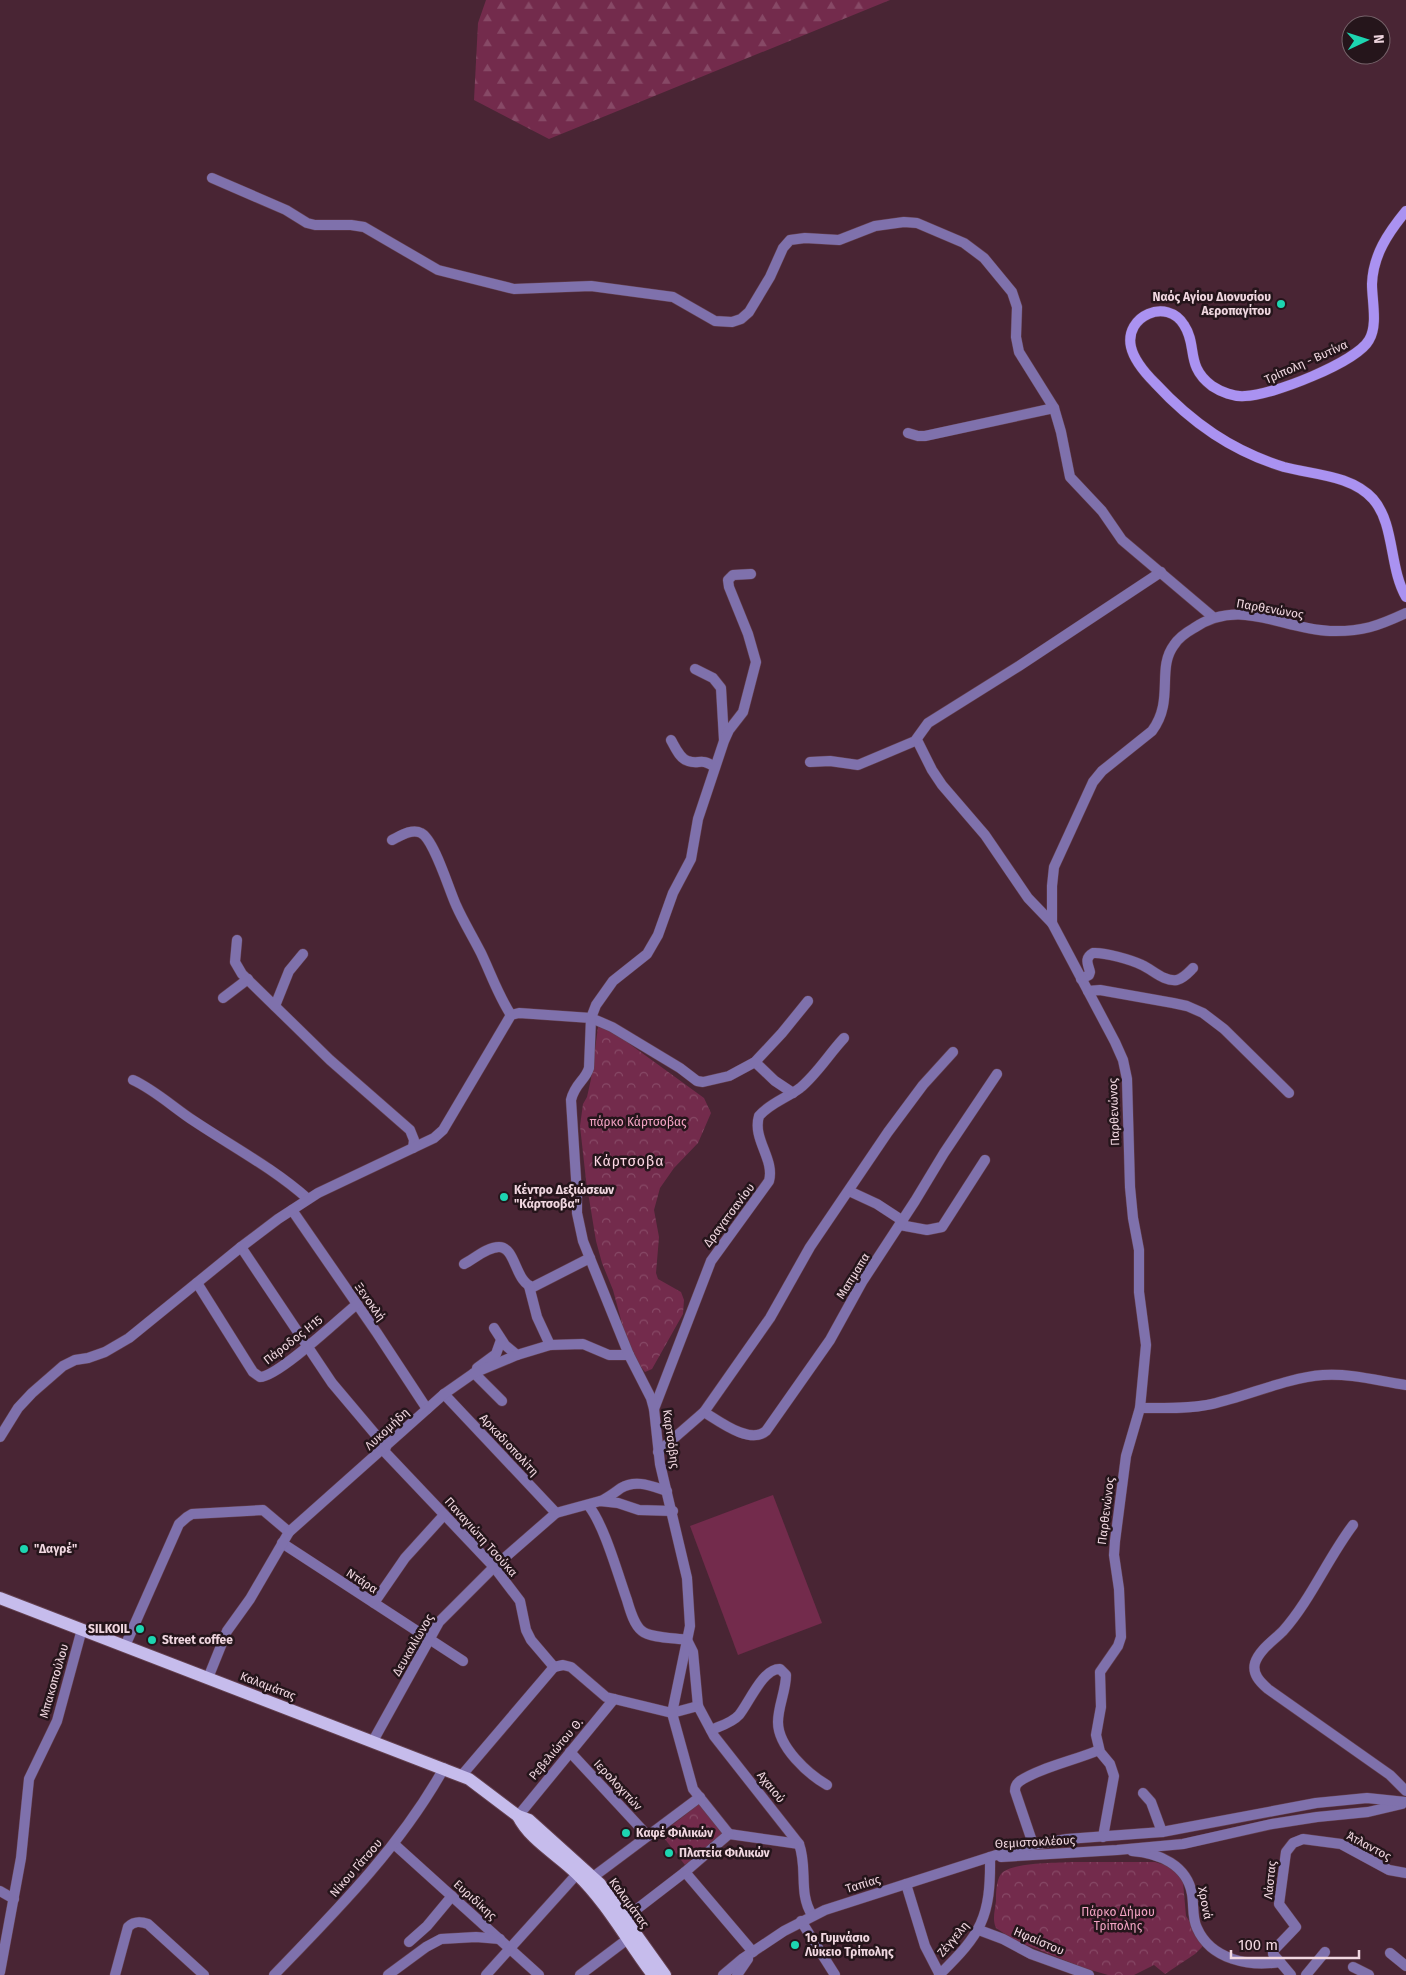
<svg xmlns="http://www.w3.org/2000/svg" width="1406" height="1975" viewBox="0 0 1406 1975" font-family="'Fira Sans',sans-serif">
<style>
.grass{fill:#732b4c}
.forest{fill:url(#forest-firs)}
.park{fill:url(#park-crowns)}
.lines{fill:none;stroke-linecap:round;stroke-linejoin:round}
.minor-casing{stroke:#644150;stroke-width:11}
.tertiary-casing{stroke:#644150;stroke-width:11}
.secondary-casing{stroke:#644150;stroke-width:11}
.primary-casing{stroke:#644150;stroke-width:14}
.minor{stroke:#7f71ac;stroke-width:10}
.tertiary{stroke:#7f71ac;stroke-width:10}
.secondary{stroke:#aa92f1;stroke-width:10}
.primary{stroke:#c6bcec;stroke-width:12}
.poi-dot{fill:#1dd5b1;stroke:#25151b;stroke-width:2}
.labels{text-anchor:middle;stroke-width:5;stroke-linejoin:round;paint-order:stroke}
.poi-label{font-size:12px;font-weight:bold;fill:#f0d7e0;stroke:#25151b;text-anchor:start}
.street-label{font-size:12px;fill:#f0d7e0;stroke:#25151b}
.park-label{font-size:12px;fill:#f3a3c3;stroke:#25151b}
.neighbourhood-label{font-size:14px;letter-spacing:1px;fill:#ffd8e6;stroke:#25151b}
</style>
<defs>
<pattern id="forest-firs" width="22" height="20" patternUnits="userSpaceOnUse" patternTransform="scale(1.25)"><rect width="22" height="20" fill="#732b4c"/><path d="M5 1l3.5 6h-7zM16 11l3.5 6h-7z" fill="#874966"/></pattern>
<pattern id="park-crowns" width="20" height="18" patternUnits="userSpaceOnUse" patternTransform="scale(1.25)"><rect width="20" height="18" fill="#732b4c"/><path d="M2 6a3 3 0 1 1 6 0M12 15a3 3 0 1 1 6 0" fill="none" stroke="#874966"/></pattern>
</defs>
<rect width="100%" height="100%" fill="#492534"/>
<polygon class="grass" points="773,1495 822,1623 738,1655 690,1526"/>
<polygon class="forest" points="486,0 890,0 549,139 474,100 478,23"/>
<g class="park">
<polygon points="598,1027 609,1029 704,1098 711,1113 698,1143 674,1168 660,1188 654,1210 659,1237 656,1273 658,1279 681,1292 684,1300 683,1314 652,1369 645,1372 636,1360 624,1331 613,1290 602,1263 596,1241 586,1180 580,1126 583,1104 587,1097 591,1079"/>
<polygon points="699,1804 723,1835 685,1865 661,1834"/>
<path d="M1074,1862H1155L1171,1867L1183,1882L1186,1916L1202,1941V1947L1195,1954L1165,1974L1154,1965L1134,1975H1108L1084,1968L1014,1940L996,1928C992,1919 995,1911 996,1901C996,1893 996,1881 1001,1874C1010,1862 1058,1863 1074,1862Z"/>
</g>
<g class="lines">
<defs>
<g id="minor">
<polyline points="212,178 286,210 307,223 315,225 351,225 364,227 438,270 514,289 591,286 673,297 715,321 732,322 741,319 749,312 770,277 783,248 790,240 805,238 839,240 875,226 904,222 917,223 964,243 984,258 1012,292 1017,307 1016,337 1019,352 1054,408 1061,432 1070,477 1102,511 1122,540 1213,617"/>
<polyline points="908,433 918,436 925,436 1054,408"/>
<polyline points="695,669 713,678 721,688 724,740"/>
<path d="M671,740C675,747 680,759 688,761C700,765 700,757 715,767"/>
<polyline points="917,740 932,770 942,785 985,835 1028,898 1052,923"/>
<polyline points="810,762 830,761 858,765 915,741 928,723 1019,666 1161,572"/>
<path d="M392,840C400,836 412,828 421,833C434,839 449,890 456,905C463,921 473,937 481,953C491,974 498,995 511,1015"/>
<polyline points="237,940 235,962 242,974 330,1060 410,1130 414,1140 413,1148"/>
<path d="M1081,979L1089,975L1090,972C1088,964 1084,958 1093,953C1104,952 1132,960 1142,965C1153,970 1164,982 1177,980C1184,978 1188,973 1193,968"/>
<polyline points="1088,991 1100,990 1173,1003 1187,1006 1203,1013 1224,1029 1289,1093"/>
<polyline points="223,998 248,979"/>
<polyline points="275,1006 289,971 303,954"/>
<polyline points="755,1062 775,1081 793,1093"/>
<path d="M133,1080C155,1090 174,1108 194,1121C233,1147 273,1168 308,1199"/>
<polyline points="849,1191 877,1204 903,1221"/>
<polyline points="292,1210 377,1333 427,1409"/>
<polyline points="900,1225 927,1230 942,1227 985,1160"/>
<polyline points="241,1247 332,1383 386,1447"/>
<path d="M464,1264C474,1259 487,1247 499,1247C516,1247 515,1283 533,1287L590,1258"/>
<path d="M197,1283L253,1372L260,1377C278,1377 340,1318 357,1304"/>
<polyline points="529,1286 537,1317 550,1345"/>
<polyline points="494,1328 505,1345 517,1355"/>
<polyline points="477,1368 496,1354 501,1340"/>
<polyline points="474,1373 502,1401"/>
<polyline points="444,1394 556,1513"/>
<path d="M1140,1408C1163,1408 1189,1409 1212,1404C1248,1396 1286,1378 1323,1375C1350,1373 1379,1381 1406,1385"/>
<path d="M654,1409L711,1261L769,1181C775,1159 752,1139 759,1116C770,1103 787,1098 800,1088C817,1074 829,1054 844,1038"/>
<path d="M704,1412C719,1421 750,1445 766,1431L830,1340L862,1282L915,1201L944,1153L997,1074"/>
<polyline points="0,1437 18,1408 32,1393 63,1366 75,1360 88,1358 105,1352 129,1338 241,1247 278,1219 318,1193 434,1138 443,1130 511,1015 519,1013 591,1018 612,1027 680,1068 697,1081 703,1082 729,1076 755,1062 782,1033 808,1001"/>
<polyline points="383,1450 494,1567 520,1601 526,1630 531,1640 554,1667"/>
<polyline points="658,1452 704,1412 770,1318 810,1247 888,1132 923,1085 953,1052"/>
<path d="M601,1501C609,1497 614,1493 621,1488C636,1479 651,1486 667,1491"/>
<path d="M588,1505C604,1524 618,1575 627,1600C630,1610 634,1625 642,1631C650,1638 676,1638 687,1640L693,1652L698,1706"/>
<path d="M1353,1525C1328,1558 1310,1601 1283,1631C1274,1640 1259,1650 1255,1663C1252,1674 1260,1682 1268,1689L1390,1775L1406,1791"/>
<polyline points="282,1543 463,1661"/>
<polyline points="374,1603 405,1558 444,1515"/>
<polyline points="125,1646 179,1524 187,1517 192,1514 263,1510 289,1532"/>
<path d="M554,1667L563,1665L571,1667L606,1697L672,1713L698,1706L714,1736L799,1844C808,1868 798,1893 812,1915"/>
<polyline points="208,1678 227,1631 250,1599 289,1532 444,1394 474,1373 517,1355 550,1345 583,1344 609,1355 629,1355"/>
<path d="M711,1730C720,1726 732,1723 739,1715C749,1703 763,1668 780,1669L786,1675C786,1691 778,1706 778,1722C778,1747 808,1774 827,1785"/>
<polyline points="373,1741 439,1622 494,1567 556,1513 600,1501 618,1503 639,1510 673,1511"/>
<polyline points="570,1752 648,1836"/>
<polyline points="462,1775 554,1667"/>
<polyline points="1143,1793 1151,1802 1162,1832"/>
<polyline points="518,1816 614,1699"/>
<path d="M729,1834L693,1789L672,1713L690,1626L687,1578L660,1464L654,1409L651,1398L629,1355L583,1241L577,1213V1194L571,1100C575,1083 585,1081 589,1068L591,1018L596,1005L613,981L647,954L658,935L673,893L691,859L698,819L724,741L729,730L743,712L756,662L748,634L729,587L728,580L733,575L751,574"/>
<polyline points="729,1834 799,1844"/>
<path d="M1103,1837L1114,1776L1110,1764L1100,1752L1096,1735L1101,1707L1100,1672L1118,1646L1121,1637L1119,1589L1114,1555L1115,1541L1126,1456L1140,1408L1146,1345L1139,1292V1250L1133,1218L1130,1187L1127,1079L1123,1060L1115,1042L1052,923V886L1054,867L1093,782L1102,771L1152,731C1175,700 1156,669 1174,645C1179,637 1187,632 1194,628C1240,597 1281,629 1330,631C1362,632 1378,626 1406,613"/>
<polyline points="394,1844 539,1975"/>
<path d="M1033,1844L1015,1791C1015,1786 1016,1784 1020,1781C1039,1768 1076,1760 1099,1750"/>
<path d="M1132,1851C1159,1853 1187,1865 1192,1894C1194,1906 1192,1918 1197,1928C1211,1960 1250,1967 1280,1962"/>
<polyline points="685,1872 753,1952"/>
<polyline points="593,1877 700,1797"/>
<polyline points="906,1884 925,1946 940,1975"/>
<polyline points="0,1891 14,1899"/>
<polyline points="624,1919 685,1872 729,1834"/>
<polyline points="801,1921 835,1975"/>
<polyline points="979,1930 1003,1939 1031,1954 1089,1975"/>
<polyline points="409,1942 427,1926 452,1896"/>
<polyline points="1390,1953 1406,1966"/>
<polyline points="1280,1962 1273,1954 1273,1951 1296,1927 1279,1904 1286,1852 1293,1843 1303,1839 1341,1844 1389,1870 1406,1873"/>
<polyline points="1353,1967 1369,1975"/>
<polyline points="0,1972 21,1858 29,1779 57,1721 82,1629"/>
<path d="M115,1975L128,1927C134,1921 140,1921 148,1924L204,1975"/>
<path d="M274,1975C337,1910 400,1847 444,1768"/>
<polyline points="388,1975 426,1947 441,1939 476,1937 500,1939"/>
<polyline points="486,1975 577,1874"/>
<polyline points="580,1975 633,1935"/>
<path d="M939,1975C981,1934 991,1918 990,1857"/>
<polyline points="1306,1975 1325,1952"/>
</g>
<g id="tertiary">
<polyline points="1001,1857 1117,1850 1183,1844 1272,1824 1317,1817 1368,1812 1402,1804"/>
<polyline points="1280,1962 1291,1975"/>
<polyline points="723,1975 742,1959 784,1931 825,1910 1021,1847 1067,1839 1162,1832 1316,1803 1367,1798 1406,1802"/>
<polyline points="737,1975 748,1959"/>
</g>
<path id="secondary" d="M1406,211C1388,233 1373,255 1372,284C1372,301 1378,325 1369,340C1357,362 1271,396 1245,396C1234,397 1221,392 1212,386C1185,366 1198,346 1184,325C1167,297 1124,316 1131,347C1134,360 1146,374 1155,383C1192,423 1232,451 1284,467C1314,475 1351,475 1373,499C1395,524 1389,568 1406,597"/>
<g id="primary">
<polyline points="0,1598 469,1779 518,1816 529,1820 600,1884 665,1975"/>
<path d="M518,1816C530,1840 558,1855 577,1874C607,1903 628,1942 653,1975"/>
</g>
</defs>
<use href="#minor" class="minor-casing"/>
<use href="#tertiary" class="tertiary-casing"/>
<use href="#secondary" class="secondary-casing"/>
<use href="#primary" class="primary-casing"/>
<use href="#minor" class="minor"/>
<use href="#tertiary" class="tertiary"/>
<use href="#secondary" class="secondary"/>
<use href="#primary" class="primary"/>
</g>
<g class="poi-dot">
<circle cx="1281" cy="304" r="5"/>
<circle cx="504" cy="1197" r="5"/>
<circle cx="24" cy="1549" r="5"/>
<circle cx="140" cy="1629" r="5"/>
<circle cx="152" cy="1640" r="5"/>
<circle cx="626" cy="1833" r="5"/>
<circle cx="669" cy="1853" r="5"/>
<circle cx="795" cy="1945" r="5"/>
</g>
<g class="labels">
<g class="poi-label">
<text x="1271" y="301" text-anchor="end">Ναός Αγίου Διονυσίου<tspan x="1271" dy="14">Αεροπαγίτου</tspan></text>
<text x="514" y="1194">Κέντρο Δεξιώσεων<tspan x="514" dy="14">"Κάρτσοβα"</tspan></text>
<text x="34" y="1553">"Δαγρέ"</text>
<text x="130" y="1633" text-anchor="end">SILKOIL</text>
<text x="162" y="1644">Street coffee</text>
<text x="636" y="1837">Καφέ Φιλικών</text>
<text x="679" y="1857">Πλατεία Φιλικών</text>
<text x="805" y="1942">1ο Γυμνάσιο<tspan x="805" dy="14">Λύκειο Τρίπολης</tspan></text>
</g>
<g class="street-label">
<text transform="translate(1306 362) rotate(-24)" y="4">Τρίπολη - Βυτίνα</text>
<text transform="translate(1270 609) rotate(10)" y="4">Παρθενώνος</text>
<text transform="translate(1114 1112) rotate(-92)" y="4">Παρθενώνος</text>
<text transform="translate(729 1215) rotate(-53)" y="4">Δραγατσανίου</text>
<text transform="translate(853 1276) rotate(-58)" y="4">Μαπμαπα</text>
<text transform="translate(370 1302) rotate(55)" y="4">Ξενοκλή</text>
<text transform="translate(293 1340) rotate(-38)" y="4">Πάροδος Η15</text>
<text transform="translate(387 1429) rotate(-43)" y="4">Λυκομήδη</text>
<text transform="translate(671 1439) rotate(82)" y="4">Καρτσόβης</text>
<text transform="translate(509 1445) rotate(47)" y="4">Αρκαδιοπολίτη</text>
<text transform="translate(1106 1511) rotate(-83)" y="4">Παρθενώνος</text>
<text transform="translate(481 1537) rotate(48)" y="4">Παναγιώτη Τσούκα</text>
<text transform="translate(362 1581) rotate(33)" y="4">Ντάρα</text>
<text transform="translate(413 1645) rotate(-60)" y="4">Δευκαλίωνος</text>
<text transform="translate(54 1681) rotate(-74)" y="4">Μπακοπούλου</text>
<text transform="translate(268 1686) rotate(21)" y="4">Καλαμάτας</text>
<text transform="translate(556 1749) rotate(-50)" y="4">Ρεβελιώτου Θ.</text>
<text transform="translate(618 1785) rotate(47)" y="4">Ιερολοχιτών</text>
<text transform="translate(771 1787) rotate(51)" y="4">Αχαιού</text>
<text transform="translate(1035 1842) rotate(-3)" y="4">Θεμιστοκλέους</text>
<text transform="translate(1369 1846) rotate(28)" y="4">Άτλαντος</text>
<text transform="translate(356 1868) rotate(-49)" y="4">Νίκου Γάτσου</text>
<text transform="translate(1270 1880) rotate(-84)" y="4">Λάστας</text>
<text transform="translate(863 1884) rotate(-17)" y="4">Ταπίας</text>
<text transform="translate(475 1900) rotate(42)" y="4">Ευριδίκης</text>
<text transform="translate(629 1903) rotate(54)" y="4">Καλαμάτας</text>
<text transform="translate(1205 1903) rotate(79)" y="4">Χρονά</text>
<text transform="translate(953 1939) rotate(-50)" y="4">Ζέγγελη</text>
<text transform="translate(1039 1941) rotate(23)" y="4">Ηφαίστου</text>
</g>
<g class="park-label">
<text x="638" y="1126">πάρκο Κάρτσοβας</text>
<text x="1118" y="1916">Πάρκο Δήμου<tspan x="1118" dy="14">Τρίπολης</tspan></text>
</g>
<g class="neighbourhood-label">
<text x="629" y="1166">Κάρτσοβα</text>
</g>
</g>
<g transform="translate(1366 40) rotate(86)"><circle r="24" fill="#25151b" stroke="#76636a"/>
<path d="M0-4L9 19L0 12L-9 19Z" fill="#1dd5b1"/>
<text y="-8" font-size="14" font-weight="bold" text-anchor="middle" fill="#f0d7e0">N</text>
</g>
<path d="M1231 1950v8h128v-8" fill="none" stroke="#f0d7e0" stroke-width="2.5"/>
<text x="1238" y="1950" font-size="15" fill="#f0d7e0" stroke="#25151b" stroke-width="4" paint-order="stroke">100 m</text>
</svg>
